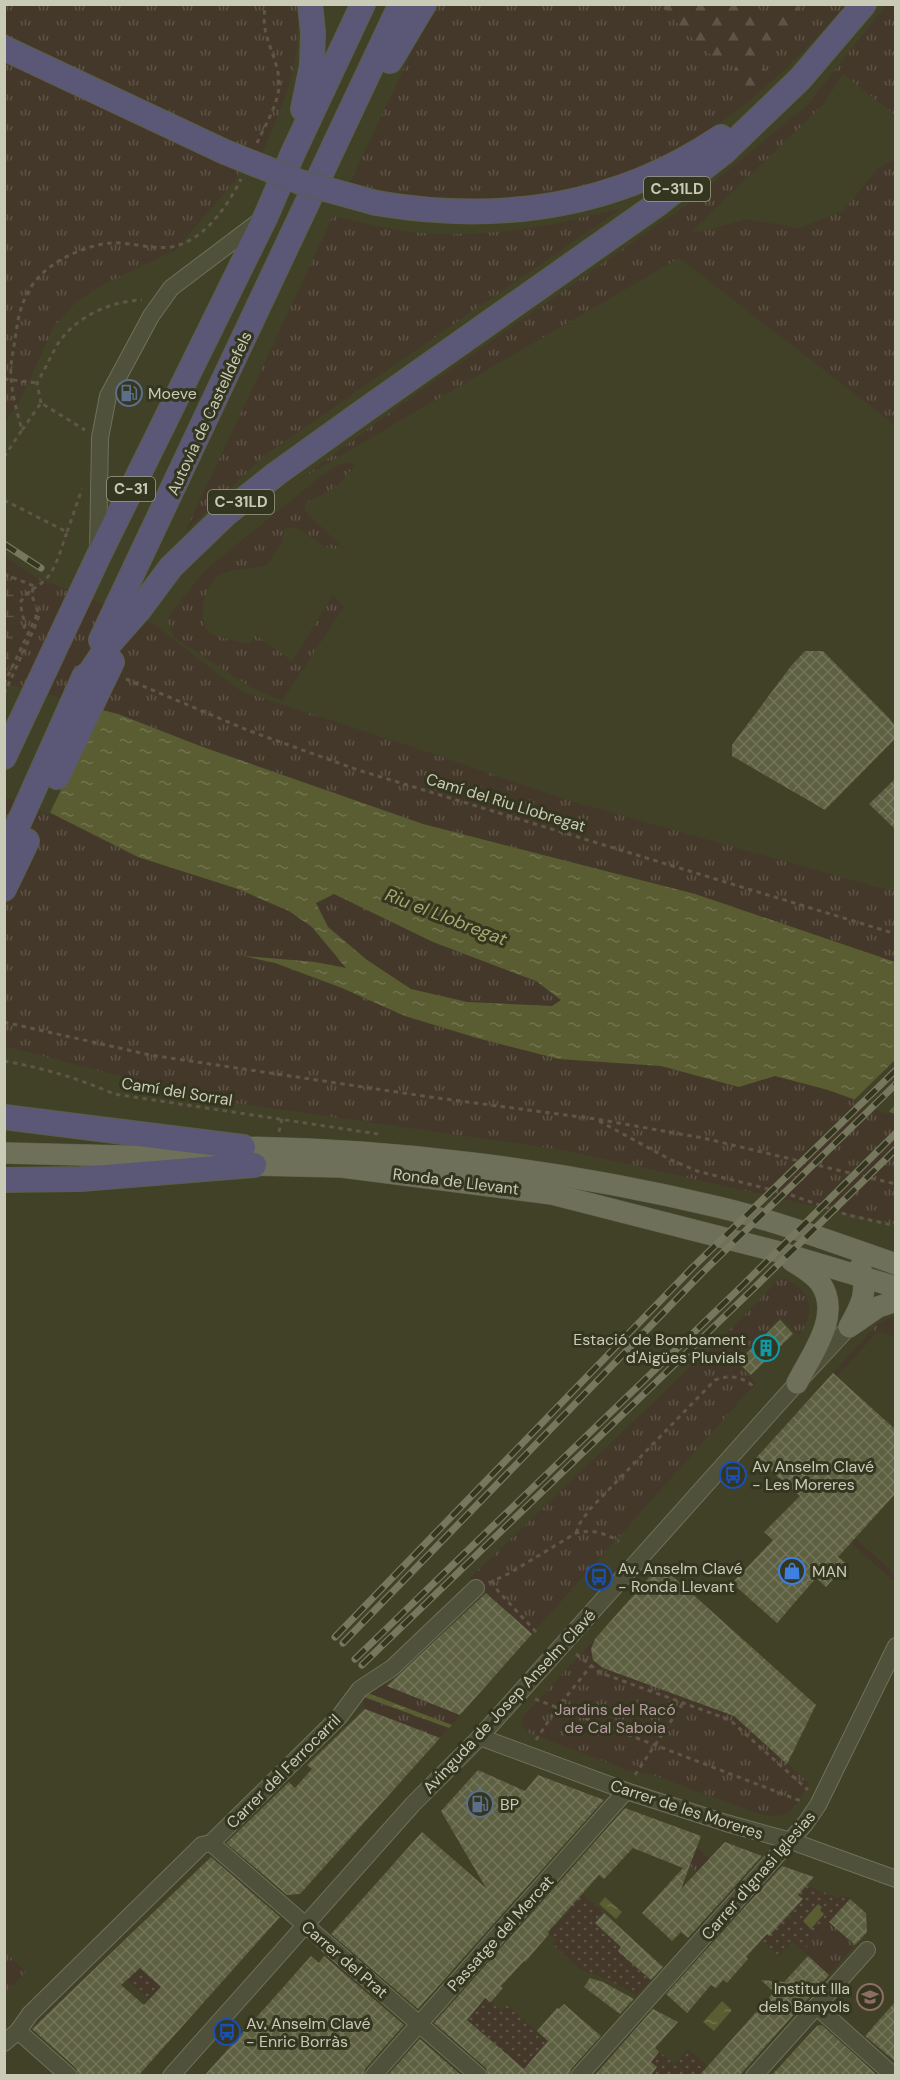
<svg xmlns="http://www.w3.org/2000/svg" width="900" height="2080" viewBox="0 0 900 2080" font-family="'DM Sans',sans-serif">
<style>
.grass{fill:url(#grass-tufts)}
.forest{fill:url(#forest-firs)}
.wetland{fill:url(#wetland-marsh)}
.garden{fill:url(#garden-dots)}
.water{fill:url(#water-ripples);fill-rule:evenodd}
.pier{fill:#404126}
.building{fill:url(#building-cross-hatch);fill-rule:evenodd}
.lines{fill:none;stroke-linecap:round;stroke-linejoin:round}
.minor-casing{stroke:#6f715b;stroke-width:18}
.major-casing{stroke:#5b5d47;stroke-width:22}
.highway-casing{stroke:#5c5e48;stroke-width:26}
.path{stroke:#605648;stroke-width:3;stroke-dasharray:4.5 4.5;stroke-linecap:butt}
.minor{stroke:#4f513a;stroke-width:16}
.major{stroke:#6f7059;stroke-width:21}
.highway{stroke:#5a5876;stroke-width:24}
.rail-casing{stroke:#76775d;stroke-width:7}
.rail{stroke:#34361f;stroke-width:4.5;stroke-dasharray:14;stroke-linecap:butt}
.highway-bridge-casing{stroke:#5c5e48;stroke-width:26;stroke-linecap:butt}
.path-bridge{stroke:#605648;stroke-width:3;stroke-dasharray:4.5 4.5;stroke-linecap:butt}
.highway-bridge{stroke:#5a5876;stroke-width:24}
.labels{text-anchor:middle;stroke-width:6;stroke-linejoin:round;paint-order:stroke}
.shield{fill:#34361f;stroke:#9c9e89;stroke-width:1.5}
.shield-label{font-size:15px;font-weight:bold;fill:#c9cbb7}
.poi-label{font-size:16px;fill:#c9cbb7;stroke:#34361f;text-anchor:start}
.street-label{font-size:16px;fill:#c9cbb7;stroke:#34361f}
.park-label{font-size:16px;fill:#b99aa3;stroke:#34361f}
.water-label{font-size:18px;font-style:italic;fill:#a6a971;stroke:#34361f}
</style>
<defs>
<pattern id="grass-tufts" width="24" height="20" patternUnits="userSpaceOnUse" patternTransform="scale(1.5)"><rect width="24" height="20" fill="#44382a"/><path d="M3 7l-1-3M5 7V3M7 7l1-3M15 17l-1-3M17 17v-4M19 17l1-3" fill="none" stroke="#5e5347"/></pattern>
<pattern id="forest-firs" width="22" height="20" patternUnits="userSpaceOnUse" patternTransform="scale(1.5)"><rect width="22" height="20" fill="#44382a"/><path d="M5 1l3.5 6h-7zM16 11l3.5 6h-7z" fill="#5e5347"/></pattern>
<pattern id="wetland-marsh" width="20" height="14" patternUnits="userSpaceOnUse" patternTransform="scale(1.5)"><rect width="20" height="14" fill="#44382a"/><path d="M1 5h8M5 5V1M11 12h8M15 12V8" fill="none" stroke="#5e5347"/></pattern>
<pattern id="garden-dots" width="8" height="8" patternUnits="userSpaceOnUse" patternTransform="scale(1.5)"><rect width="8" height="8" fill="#44382a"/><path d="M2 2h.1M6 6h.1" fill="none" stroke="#5e5347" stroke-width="1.8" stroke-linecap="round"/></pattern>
<pattern id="water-ripples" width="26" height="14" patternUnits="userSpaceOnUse" patternTransform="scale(1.5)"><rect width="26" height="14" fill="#5a5d32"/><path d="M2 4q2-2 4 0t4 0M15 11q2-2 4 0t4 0" fill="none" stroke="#70734d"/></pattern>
<pattern id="building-cross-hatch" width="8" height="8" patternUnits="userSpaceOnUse" patternTransform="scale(1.5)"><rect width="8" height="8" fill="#5e6042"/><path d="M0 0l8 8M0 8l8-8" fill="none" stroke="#74755b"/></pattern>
</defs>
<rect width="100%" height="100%" fill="#404126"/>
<g class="grass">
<path d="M5,5H297C302,64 285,101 262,154L247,147L237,178L176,250L105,284L76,302L53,328L21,399L5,423Z"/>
<path d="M439,5H845C804,54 756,101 701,136C627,184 523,207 435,199C406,196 378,190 350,182L414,47Z"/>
<polygon points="886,5 895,5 895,115 843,74 823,105 692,231 701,232 746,219 799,228 843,211 877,169 895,159 895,425 679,258 297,481 417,393 686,205 807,105"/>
<path d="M622,208L265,455L185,532L333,216C362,222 393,231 423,233C492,238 556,225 622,208Z"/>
<path d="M352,462L354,466L337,486L305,504V509L308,514L339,544L337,549C312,548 307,523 285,529L281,544L267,565C253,569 235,568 222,574C206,581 196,617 208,631C213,637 238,641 247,644L252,641L255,634L292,661L333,595L344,607L282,701L250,687L174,637L167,618L204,571L322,475L338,465Z"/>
<polygon points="4,556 35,577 152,623 241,691 416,748 574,802 873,886 895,891 895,962 695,894 423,824 200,746 118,714 5,686 18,588 5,585"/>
<polygon points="4,795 20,798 138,857 238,889 289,911 312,927 347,968 315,962 251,958 275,963 342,988 405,1016 477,1038 559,1059 661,1066 739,1087 775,1076 828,1090 895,1114 895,1224 563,1150 207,1099 5,1046"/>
<polygon points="334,894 433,942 536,981 562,1000 552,1006 467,1002 411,989 367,960 328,927 316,903"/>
<path d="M781,1277C809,1288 819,1309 799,1335L780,1317L735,1361L756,1383L532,1634L470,1578L692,1365L694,1367Z"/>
<polygon points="895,1316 895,1337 878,1331 837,1377 833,1373 877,1324"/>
<polygon points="855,1538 895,1574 895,1583 851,1543"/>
<path d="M593,1641L592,1654L599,1666L734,1716L809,1783C793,1812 790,1821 756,1813L653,1775L627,1770L526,1732L522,1724L523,1716Z"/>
<polygon points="381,1682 387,1686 460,1715 452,1725 366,1692 364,1697 448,1728 440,1738 365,1709 361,1694"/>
<polygon points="697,1847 737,1884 725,1898 689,1865"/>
<polygon points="829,1922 855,1945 829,1975 803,1951"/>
<polygon points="7,1953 26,1972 5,1993 5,1955"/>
</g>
<polygon class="forest" points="660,5 756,5 766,16 767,33 777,5 797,5 803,16 794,31 768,43 756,61 766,70 765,80 756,88 745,91 736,86 732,74 738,62 722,63 700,46"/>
<polygon class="wetland" points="4,585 18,587 5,686 4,686"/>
<g class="garden">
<polygon points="567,1879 604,1913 595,1923 621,1947 618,1951 650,1980 637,1995 607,1979 580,1969 552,1944 556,1940 548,1932 570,1910 555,1896"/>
<polygon points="807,1885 838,1898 841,1896 851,1898 803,1951 792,1942 779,1956 757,1936 762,1930 769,1936 776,1928 747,1902 756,1892 790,1920 791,1918 788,1915 803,1899 798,1895"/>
<polygon points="122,1943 163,1988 153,2003 104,1960"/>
<polygon points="485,1986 488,2000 501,2011 507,2005 548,2041 531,2075 467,2020 483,2001"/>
<polygon points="688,2049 707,2065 698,2075 650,2076 657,2067 651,2062 659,2052 674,2064"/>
</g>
<g class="water">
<path d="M4,686L118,714L200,746L423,824L695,894L895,962V1114L828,1090L775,1076L739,1087L661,1066L559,1059L477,1038L405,1016L342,988L275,963L244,956L315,962L346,968L312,927L289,911L238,889L138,857L21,798ZM334,894L433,942L536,981L561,1000L552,1006L467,1002L411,989L367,960L328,927L316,903Z"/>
<polygon points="365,1692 452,1725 449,1728 364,1697"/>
<polygon points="605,1897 622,1912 616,1919 599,1904"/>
<polygon points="818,1904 822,1907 820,1910 824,1914 811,1929 803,1921"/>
<polygon points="722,2001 732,2010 714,2031 703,2022"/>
</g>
<g class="pier">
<polygon points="4,683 100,707 49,815 19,801 4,798"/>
<polygon points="895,1060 895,1105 887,1114 852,1102"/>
</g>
<g class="building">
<polygon points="805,651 823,651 888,717 896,727 896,738 825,810 732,756 732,745 791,666"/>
<polygon points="896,778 896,830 869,804"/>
<polygon points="780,1320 793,1334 751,1375 738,1362"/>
<polygon points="833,1373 896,1430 896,1493 838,1557 847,1564 826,1587 816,1578 777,1623 732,1583 773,1540 764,1532 800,1496 756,1458"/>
<polygon points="660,1565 816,1705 787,1764 734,1716 603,1668 593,1660 591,1649 595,1639"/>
<polygon points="486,1593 532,1634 460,1715 387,1686"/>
<polygon points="365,1709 440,1738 300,1894 287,1895 226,1843 289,1782 295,1788 312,1769 307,1765"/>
<polygon points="478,1770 525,1791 538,1775 604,1800 418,2009 331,1934 422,1832 486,1888 441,1811"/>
<polygon points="625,1808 701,1836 681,1889 725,1842 762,1856 688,1938 681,1932 672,1941 642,1913 683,1868 633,1848 604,1879 599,1875 548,1932 549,1934 525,1962 524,1961 501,1986 503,1988 491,2002 485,1998 467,2020 524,2069 548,2041 537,2031 557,2008 559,2009 564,2004 601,2036 571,2069 569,2076 489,2076 486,2068 434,2023"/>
<path d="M211,1857L280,1917L138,2076H79L76,2068L32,2029ZM140,1968L161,1987L144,2005L121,1985Z"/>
<polygon points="782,1866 814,1877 798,1895 803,1899 769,1936 767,1934 746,1957 748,1959 727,1983 723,1980 716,1988 711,1985 687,2013 666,1994"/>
<polygon points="850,1899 866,1913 867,1932 855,1945 829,1922"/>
<polygon points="604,1913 663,1967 651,1980 618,1951 621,1947 595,1923"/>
<polygon points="311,1956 319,1963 324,1956 404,2025 365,2069 363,2076 204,2076"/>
<polygon points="808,1956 829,1975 739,2076 699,2076 774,1992 761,1980 784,1982"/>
<polygon points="590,1978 603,1982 634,1999 620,2014 584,1987"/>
<polygon points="896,2001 896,2062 865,2036"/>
<polygon points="653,2009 678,2022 655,2048 659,2052 651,2062 657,2067 650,2076 594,2076"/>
<polygon points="822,2025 875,2073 875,2076 771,2076 817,2026"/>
<polygon points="420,2039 462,2076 387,2076"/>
</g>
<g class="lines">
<defs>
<g id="minor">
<polyline points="98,552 100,438 108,396 151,316 171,288 261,220"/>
<polyline points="480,1737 626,1791 726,1823 791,1841 896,1879"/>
<polyline points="211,1843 479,2076"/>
<polyline points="816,2006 894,2076"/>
<polyline points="18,2031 69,2076"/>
<polyline points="4,2043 18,2031 30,2014 202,1845 211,1843 339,1717 360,1689 392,1668 476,1588"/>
<polyline points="171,2076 413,1804 480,1737 797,1383 849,1327"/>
<polyline points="373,2076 626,1791"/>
<polyline points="579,2076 805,1824 818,1805 896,1646"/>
<polyline points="754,2076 867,1950"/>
</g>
<g id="major">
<path d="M227,1147C389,1148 560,1169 718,1207C777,1221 838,1244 896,1264"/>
<polyline points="4,1153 163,1157 254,1165 342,1167 552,1194 779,1252 896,1287"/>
<path d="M792,1261C802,1267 814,1274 821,1284C842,1316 811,1355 797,1383"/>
<polyline points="852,1325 878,1307 896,1301"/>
<path d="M849,1327C861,1306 869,1291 860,1267"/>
</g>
<g id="highway">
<polyline points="4,48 225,152"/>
<polyline points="390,61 424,4"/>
<polyline points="303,109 312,65 313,32 310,4"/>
<path d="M376,203C500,224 616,208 721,137"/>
<polyline points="101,640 401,4"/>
<polyline points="77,692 110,643 139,610 171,567 227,513 276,474 361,413 659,203 724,152 800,79 864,4"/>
<polyline points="4,757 98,557 266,216 293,153 363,4"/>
<polyline points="57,777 112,662"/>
<polyline points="4,856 84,677"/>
<polyline points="4,889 27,841"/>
<polyline points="4,1117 243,1147"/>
<polyline points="4,1180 81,1179 254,1165"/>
</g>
</defs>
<use href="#minor" class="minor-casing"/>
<use href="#major" class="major-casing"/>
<use href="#highway" class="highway-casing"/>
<g class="path">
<path d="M257,143C265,125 280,102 279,82C278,54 258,35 266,4"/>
<polyline points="4,379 37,383"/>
<path d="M41,403L37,383C44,371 50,358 57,345C75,317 110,301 142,300"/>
<polyline points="22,430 41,403 85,430"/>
<path d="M4,457L22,430C17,412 12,395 11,376C10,365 13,352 15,340C17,325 19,310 26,296C39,267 73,250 103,244C127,239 152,252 176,246C206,238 228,205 241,179"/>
<path d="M4,500L67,532C61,548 57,568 45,580C36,589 28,589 20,603L25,625L23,630L25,632"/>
<polyline points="67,532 82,489"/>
<polyline points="4,574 34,586"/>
<polyline points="33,588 32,596 36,606"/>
<polyline points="126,679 247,730 358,770 896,934"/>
<polyline points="4,1022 150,1055 430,1097 596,1119 703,1138 896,1184"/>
<path d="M4,1061C43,1068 78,1078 114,1094L378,1134"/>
<polyline points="599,1121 671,1160 697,1171 788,1194 848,1215 896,1226"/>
<polyline points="279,1132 282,1119"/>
<path d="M576,1533L580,1523L590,1509L715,1380C732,1374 742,1377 756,1388"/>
<polyline points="492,1581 498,1591 537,1633"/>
<path d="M489,1583L510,1573L576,1533C593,1529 604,1533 619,1541"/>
<polyline points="576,1654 601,1673 730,1720 808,1790"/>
<polyline points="535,1699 801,1801"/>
<polyline points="536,1740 557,1708 591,1666"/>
<polyline points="635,1775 683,1703"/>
<polyline points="895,1923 896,1922"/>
</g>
<use href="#minor" class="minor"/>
<use href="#major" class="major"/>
<use href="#highway" class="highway"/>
<defs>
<g id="rail">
<polyline points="4,544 41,568"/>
<polyline points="335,1637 692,1268 896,1070"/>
<polyline points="343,1643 700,1275 896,1084"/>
<polyline points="355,1659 744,1284 896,1133"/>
<polyline points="362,1665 752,1290 896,1149"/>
</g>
</defs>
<use href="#rail" class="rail-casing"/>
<use href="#rail" class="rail"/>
<defs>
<polyline id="highway-bridge" points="225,152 300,182 376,203"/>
</defs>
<use href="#highway-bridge" class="highway-bridge-casing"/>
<g class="path-bridge">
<polyline points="4,684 36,617 36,611"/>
<polyline points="4,694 37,622 39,615 36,606"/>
</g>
<use href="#highway-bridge" class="highway-bridge"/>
</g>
<defs>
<symbol id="fuel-ring" viewBox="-11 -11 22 22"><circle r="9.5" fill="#34361f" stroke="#5c6f8a" stroke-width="1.5"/><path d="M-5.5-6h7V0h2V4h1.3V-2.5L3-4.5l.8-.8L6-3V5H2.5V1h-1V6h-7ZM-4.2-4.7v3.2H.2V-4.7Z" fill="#5c6f8a"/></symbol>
<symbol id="building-ring" viewBox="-11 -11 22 22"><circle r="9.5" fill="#34361f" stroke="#0f9aa8" stroke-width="1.5"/><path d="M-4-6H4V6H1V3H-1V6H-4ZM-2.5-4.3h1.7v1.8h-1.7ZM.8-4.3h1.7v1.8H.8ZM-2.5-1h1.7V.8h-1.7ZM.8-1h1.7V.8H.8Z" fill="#0f9aa8"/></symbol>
<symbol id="bus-ring" viewBox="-11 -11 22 22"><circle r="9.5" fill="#34361f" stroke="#1a4fb4" stroke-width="1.5"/><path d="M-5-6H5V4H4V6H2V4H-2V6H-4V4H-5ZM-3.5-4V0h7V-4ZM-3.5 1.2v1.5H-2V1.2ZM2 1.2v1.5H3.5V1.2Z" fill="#1a4fb4"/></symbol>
<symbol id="shop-ring" viewBox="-11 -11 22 22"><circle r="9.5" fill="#34361f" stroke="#3f7fe0" stroke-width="1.5"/><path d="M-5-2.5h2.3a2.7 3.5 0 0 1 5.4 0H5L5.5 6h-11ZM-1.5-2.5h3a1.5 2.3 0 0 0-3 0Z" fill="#3f7fe0"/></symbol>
<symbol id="school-ring" viewBox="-11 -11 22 22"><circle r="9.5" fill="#34361f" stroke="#8d6e63" stroke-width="1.5"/><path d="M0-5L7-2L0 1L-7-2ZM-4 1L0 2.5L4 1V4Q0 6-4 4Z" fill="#8d6e63"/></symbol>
</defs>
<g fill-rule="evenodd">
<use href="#fuel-ring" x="114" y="378" width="30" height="30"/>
<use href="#building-ring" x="751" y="1333" width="30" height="30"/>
<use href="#bus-ring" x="718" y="1460" width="30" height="30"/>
<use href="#shop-ring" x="777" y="1556" width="30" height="30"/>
<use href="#bus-ring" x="584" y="1562" width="30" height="30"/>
<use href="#fuel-ring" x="465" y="1789" width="30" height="30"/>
<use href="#school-ring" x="855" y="1982" width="30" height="30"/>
<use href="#bus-ring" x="212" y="2017" width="30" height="30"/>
</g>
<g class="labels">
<g class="shield">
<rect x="644" y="177" width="66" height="24" rx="4.5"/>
<rect x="107" y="477" width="48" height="24" rx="4.5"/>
<rect x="208" y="490" width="66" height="24" rx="4.5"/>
</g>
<g class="shield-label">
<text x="677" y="194">C-31LD</text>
<text x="131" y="494">C-31</text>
<text x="241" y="507">C-31LD</text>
</g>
<g class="poi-label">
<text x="148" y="399">Moeve</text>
<text x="746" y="1345" text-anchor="end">Estació de Bombament<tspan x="746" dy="18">d'Aigües Pluvials</tspan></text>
<text x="752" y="1472">Av Anselm Clavé<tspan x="752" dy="18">- Les Moreres</tspan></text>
<text x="618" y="1574">Av. Anselm Clavé<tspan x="618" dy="18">- Ronda Llevant</tspan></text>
<text x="812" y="1577">MAN</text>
<text x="500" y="1810">BP</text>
<text x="850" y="1994" text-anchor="end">Institut Illa<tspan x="850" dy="18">dels Banyols</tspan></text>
<text x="246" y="2029">Av. Anselm Clavé<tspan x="246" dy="18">- Enric Borràs</tspan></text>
</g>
<g class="street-label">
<text transform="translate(209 413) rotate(-65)" y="6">Autovia de Castelldefels</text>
<text transform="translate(506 802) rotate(17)" y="6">Camí del Riu Llobregat</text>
<text transform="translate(177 1091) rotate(9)" y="6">Camí del Sorral</text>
<text transform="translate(456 1181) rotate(7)" y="6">Ronda de Llevant</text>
<text transform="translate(509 1701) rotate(-47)" y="6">Avinguda de Josep Anselm Clavé</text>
<text transform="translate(283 1771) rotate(-45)" y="6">Carrer del Ferrocarril</text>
<text transform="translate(687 1809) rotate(18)" y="6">Carrer de les Moreres</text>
<text transform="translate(758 1875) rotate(-49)" y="6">Carrer d'Ignasi Iglesias</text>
<text transform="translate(500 1933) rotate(-48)" y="6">Passatge del Mercat</text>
<text transform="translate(345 1959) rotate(41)" y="6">Carrer del Prat</text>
</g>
<g class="park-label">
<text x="615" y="1715">Jardins del Racó<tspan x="615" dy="18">de Cal Saboia</tspan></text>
</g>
<g class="water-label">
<text transform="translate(446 917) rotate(21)" y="6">Riu el Llobregat</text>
</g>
</g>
<rect width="900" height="2080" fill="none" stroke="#c9cbb7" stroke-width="12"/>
</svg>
